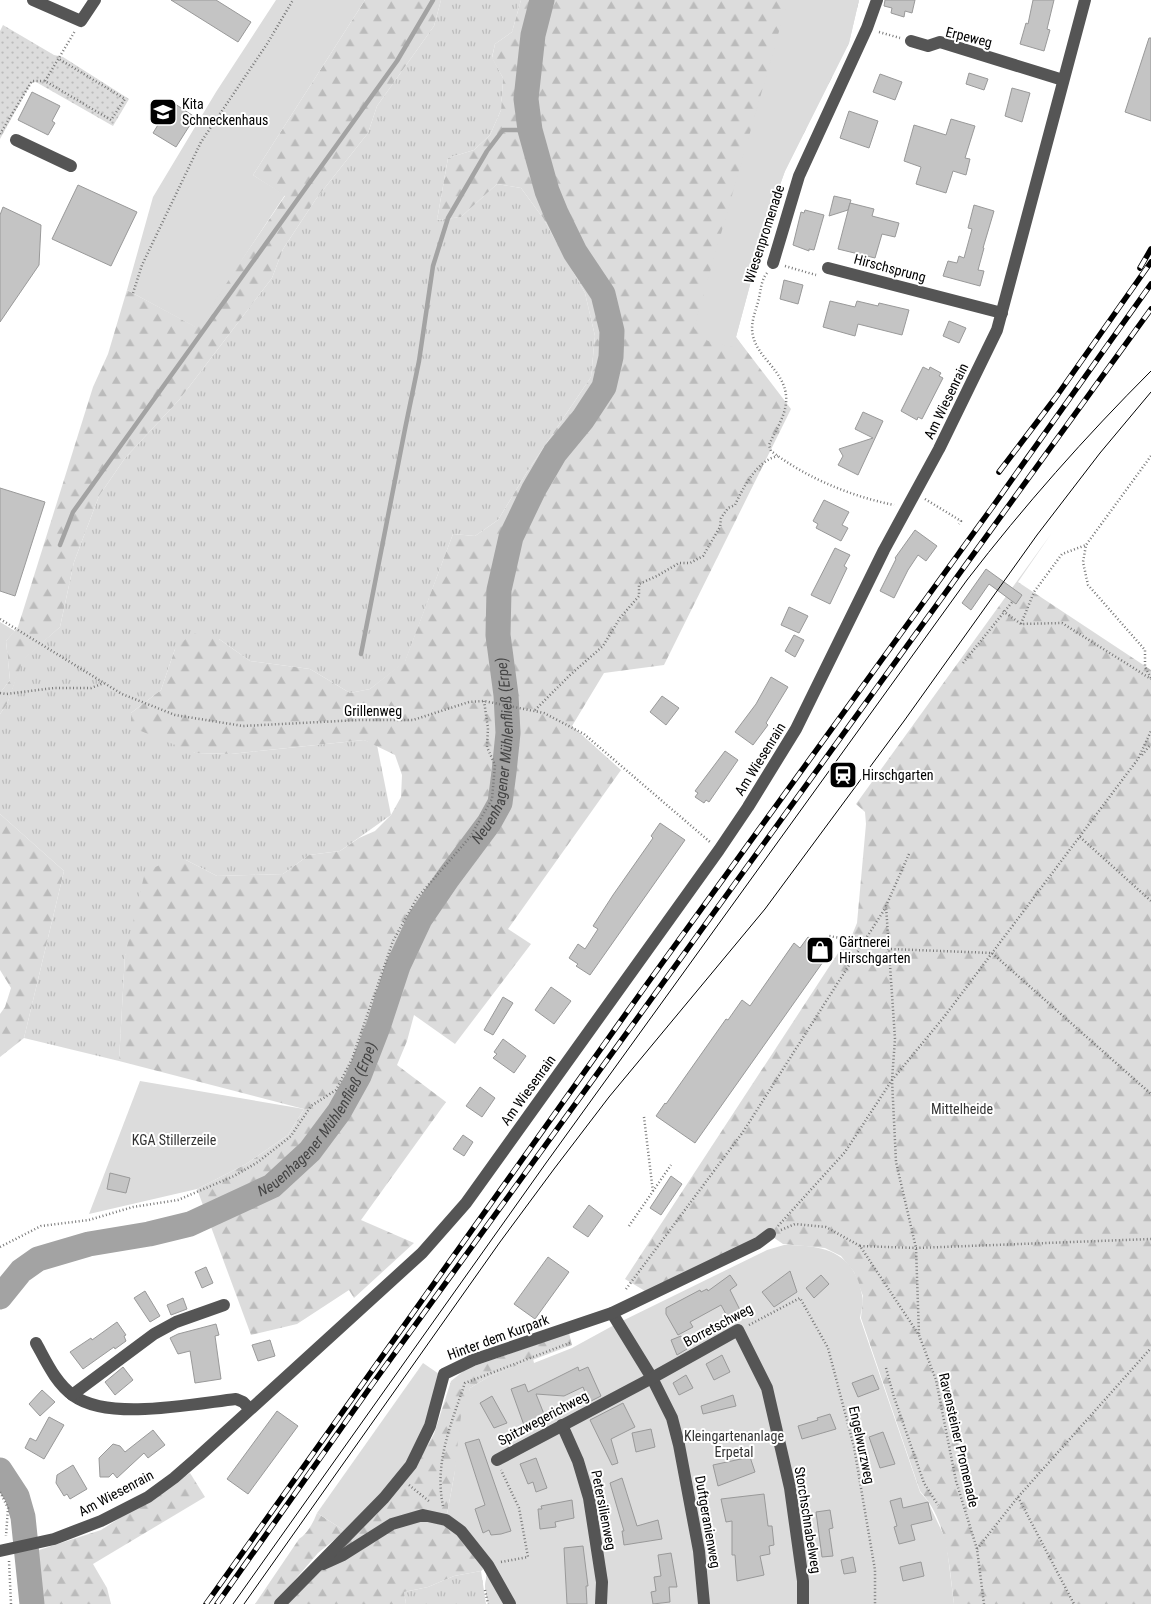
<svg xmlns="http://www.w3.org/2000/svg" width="1151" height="1604" viewBox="0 0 1151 1604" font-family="'Roboto Condensed',sans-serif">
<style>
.grass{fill:url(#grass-tufts)}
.forest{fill:url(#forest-firs)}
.park{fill:url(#park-dots)}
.garden{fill:#dcdcdc}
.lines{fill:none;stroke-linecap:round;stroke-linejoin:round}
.stream{stroke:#a3a3a3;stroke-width:4.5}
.river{stroke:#a3a3a3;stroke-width:25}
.building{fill:#c4c4c4;stroke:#999}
.path{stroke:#777;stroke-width:2.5;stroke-dasharray:1 2.5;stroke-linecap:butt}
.minor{stroke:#555;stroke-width:12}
.tram{stroke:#000;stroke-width:1}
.rail-casing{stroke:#000;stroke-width:5.5}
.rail{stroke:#fff;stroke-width:4;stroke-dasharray:11;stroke-linecap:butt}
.labels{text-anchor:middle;stroke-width:4;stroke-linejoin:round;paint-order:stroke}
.street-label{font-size:14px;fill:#000;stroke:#fff}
.poi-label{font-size:14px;fill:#000;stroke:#fff;text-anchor:start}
.park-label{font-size:14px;fill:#333;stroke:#fff}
.water-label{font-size:15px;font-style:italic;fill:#444;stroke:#fff}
</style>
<defs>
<pattern id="grass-tufts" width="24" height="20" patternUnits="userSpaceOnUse" patternTransform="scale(1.25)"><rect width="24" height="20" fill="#dcdcdc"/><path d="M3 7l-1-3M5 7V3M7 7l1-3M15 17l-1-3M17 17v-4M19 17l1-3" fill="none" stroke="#bbb"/></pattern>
<pattern id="forest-firs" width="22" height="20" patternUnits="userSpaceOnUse" patternTransform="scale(1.25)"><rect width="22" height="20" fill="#dcdcdc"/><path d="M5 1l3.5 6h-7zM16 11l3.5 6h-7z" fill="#bbb"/></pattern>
<pattern id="park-dots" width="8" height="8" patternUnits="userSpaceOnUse" patternTransform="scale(1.25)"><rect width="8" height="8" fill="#dcdcdc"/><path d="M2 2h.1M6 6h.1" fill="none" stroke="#bbb" stroke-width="1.8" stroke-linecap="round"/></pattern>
</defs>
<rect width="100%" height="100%" fill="#fff"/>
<g class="grass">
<polygon points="441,0 521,0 512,32 495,44 492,57 503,78 501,110 490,135 474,150 448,158 437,220 461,217 497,184 521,188 543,218 585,293 595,336 591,377 527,472 498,520 475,536 453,534 405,662 370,689 350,693 310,669 250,661 219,639 175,649 161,690 131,713 195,753 231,754 364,740 377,745 391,815 340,851 309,855 283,874 217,876 186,860 125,955 119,1061 24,1038 64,871 0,814 0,714 7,704 22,660 60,627 74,562 99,496 125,458 179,400 272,278 283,249 316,199 368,133 377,106 434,26"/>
<polygon points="481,1571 486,1604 406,1604 404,1592 428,1587 454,1576"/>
</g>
<g class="forest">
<polygon points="365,0 441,0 434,26 377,106 368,133 316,199 283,249 272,278 179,400 125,458 99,496 74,562 60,627 23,660 7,704 0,714 0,693 10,680 6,641 18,627 93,387 108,354 127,290 196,327 285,196 253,175"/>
<polygon points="521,0 859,0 849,43 785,171 768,218 736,337 791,409 664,665 604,673 572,726 621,770 508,929 531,944 455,1044 414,1015 407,1041 397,1065 446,1102 361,1220 414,1243 354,1298 349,1290 297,1324 251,1335 197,1189 246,1164 288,1135 304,1109 119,1061 125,955 145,872 166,862 186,860 217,876 283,874 309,855 340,851 359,838 375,831 391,815 401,797 402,775 395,755 364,740 231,754 195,753 131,727 131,713 161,690 175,649 192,633 219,639 250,661 310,669 350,693 370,689 405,661 453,534 475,536 498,520 527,472 591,377 595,336 585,293 543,218 521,188 497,184 461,217 437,220 448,158 474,150 490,135 501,110 503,78 492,58 495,44 512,32"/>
<path d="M1051,534L1018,582L1151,670V1604H954C949,1566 948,1521 920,1491L861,1318L863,1296L854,1272L841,1256L825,1248L783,1244L767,1233L645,1291L625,1279L844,944L850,940L857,923L866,824L865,812L856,804Z"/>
<polygon points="0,814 64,871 24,1038 0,1057 0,1014 5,1007 11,988 0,970"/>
<polygon points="569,1333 572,1345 490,1376 470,1388 446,1520 488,1565 488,1604 485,1586 488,1565 481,1571 454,1576 428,1587 404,1592 406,1604 288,1604 415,1467 434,1434 451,1381 466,1369"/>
<polygon points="190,1473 205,1497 93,1564 107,1588 111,1604 41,1604 36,1551 101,1530"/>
<path d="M317,1513L345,1531L318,1553L274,1604H255L299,1539C308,1533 313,1523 317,1513Z"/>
</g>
<polygon class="park" points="3,25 54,55 63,57 129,99 113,126 36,82 31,83 0,139 0,31"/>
<g class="garden">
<polygon points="276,0 365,0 253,175 285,195 197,328 127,290 153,197 216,92"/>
<polygon points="788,0 859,0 849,43 785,171 768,218 736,337 745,350 708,341 694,328"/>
<polygon points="0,622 15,631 6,641 10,680 0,693"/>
<polygon points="140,1081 304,1109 288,1135 246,1164 197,1189 89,1214"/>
<path d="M784,1245C823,1245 854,1251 862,1295C864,1302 861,1312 860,1318L920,1492L927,1500L946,1540L954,1604H488L485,1586L488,1565L446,1520L454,1476L461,1416L470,1388L490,1376L533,1359L534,1363L572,1348L616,1324L767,1250Z"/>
<polygon points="423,1363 439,1374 425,1424 407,1463 381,1495 345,1531 317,1513"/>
</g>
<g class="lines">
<g class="stream">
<polyline points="60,545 73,512 397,61 433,0"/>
<polyline points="361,654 405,429 419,361 433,266 448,218 487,151 503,130 530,130"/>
</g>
<g class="river">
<path id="s1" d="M0,1297L21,1271L38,1259L89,1244L149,1234L190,1224L272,1186L310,1151L339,1112L359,1076L378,1027L398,966L420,919L448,878L489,823L500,803L504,772L508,733L506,695L498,635L499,590L511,537L534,489L555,453L583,419L604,387L611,357L612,331L603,294L575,252L556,213L547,191L530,130L526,99L533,35L542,0"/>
<polyline points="0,1470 17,1496 23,1517 32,1604"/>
</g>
</g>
<g class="building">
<polygon points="171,0 216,0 251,22 238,42"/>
<polygon points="885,0 915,0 912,13 905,11 904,17 891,13 892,8 884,6"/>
<polygon points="1033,0 1054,0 1047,29 1050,30 1044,51 1020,44 1026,23 1028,24"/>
<polygon points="1149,38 1151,38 1151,121 1125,112"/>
<polygon points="969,73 988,79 984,90 966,84"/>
<polygon points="880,74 902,82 895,100 873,92"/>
<polygon points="1012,88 1030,93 1022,122 1005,116"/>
<polygon points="32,92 60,106 52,121 55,123 48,135 18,120"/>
<polygon points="172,102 195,117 176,147 153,133"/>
<polygon points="849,111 878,121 869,148 840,138"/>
<polygon points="951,119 975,126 965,158 970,159 966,175 953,171 946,193 916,184 921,167 904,161 914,125 946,135"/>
<polygon points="78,185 137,212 111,266 52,239"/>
<polygon points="834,196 851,200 848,210 829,216"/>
<polygon points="850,203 874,209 872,216 899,223 895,237 882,234 875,258 838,249"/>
<polygon points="974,205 994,211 983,248 984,248 978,270 984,271 980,286 943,276 948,261 957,263 959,256 964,258 972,229 968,228"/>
<polygon points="3,207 41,225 39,265 0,322 0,215"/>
<polygon points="805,210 824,215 814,250 809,249 809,251 793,245 801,212 804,213"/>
<polygon points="784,280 803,285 798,304 780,299"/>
<polygon points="830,301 855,307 857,301 878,306 879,303 909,310 902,335 858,324 855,336 823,327"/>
<polygon points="949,321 966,328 959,343 943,336"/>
<polygon points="923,367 929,370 930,367 941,373 939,376 943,378 922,419 918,417 917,420 901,411"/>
<polygon points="863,412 883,421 858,475 838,465 843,456 839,449 873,438 855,429"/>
<polygon points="0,488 45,502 15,596 0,591"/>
<polygon points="824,500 849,512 842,525 848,528 841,541 816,528 818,524 813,521"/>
<polygon points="915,530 937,546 926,561 918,555 908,570 894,598 880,591 896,559 895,558"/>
<polygon points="835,548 850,555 844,566 847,568 830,604 811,595"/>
<polygon points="986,569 1022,595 1016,604 989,584 971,610 962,603"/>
<polygon points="789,607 808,616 799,633 781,625"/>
<polygon points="794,635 804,640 795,657 785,651"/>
<polygon points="771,677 788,687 766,723 768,725 753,745 735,732 756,704"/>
<polygon points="662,696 679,708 666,725 650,712"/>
<polygon points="725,751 738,760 709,802 706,800 704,803 695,797 698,793 695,791"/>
<polygon points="660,823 685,840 590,975 576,966 578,964 569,958 578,944 585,949 598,929 593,926 613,895 653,838 651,836"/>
<polygon points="808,937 830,952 695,1143 656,1116 665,1103 666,1104 726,1019 728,1020 742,1000 750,1006 794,943 800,948"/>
<polygon points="551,987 571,1001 554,1024 535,1010"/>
<polygon points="503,997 513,1003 493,1035 484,1030"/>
<polygon points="503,1039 526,1056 514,1073 493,1058 497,1054 494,1052"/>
<polygon points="480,1087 495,1098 482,1117 466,1106"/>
<polygon points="463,1135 473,1142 464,1156 453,1149"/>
<polygon points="110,1173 130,1178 126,1193 107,1189"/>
<polygon points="671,1176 682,1184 661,1215 650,1208"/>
<polygon points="589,1205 603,1216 588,1237 573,1227"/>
<polygon points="548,1257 569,1272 535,1319 514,1304"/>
<polygon points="206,1267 213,1283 202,1288 195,1272"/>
<polygon points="790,1271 797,1292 774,1307 762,1292"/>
<polygon points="730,1275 737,1285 730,1290 740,1310 727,1316 721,1305 690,1322 693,1327 678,1335 666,1314 666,1308 700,1290 701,1292 707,1289 708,1291"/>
<polygon points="821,1275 829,1284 814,1298 806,1288"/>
<polygon points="145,1291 160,1316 150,1322 134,1298"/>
<polygon points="183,1298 187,1309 171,1315 167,1305"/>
<polygon points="117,1322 126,1335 124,1336 126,1341 115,1349 114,1347 83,1369 70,1352 91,1338 92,1340"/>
<polygon points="216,1324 219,1335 215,1336 221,1379 195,1383 190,1351 178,1354 170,1338 178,1334"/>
<polygon points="681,1336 687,1349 677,1355 671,1340"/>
<polygon points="270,1340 275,1356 258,1361 252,1345"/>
<polygon points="722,1355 730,1372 714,1380 706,1364"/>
<polygon points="123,1367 133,1380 115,1395 105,1382"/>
<polygon points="578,1367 579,1371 588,1367 601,1396 589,1402 583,1387 564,1396 536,1394 546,1419 525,1428 511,1389 525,1384 528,1392"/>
<polygon points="686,1375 693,1388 679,1395 673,1383"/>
<polygon points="873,1375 879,1389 858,1397 852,1383"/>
<polygon points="42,1390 55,1402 40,1416 29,1404"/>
<polygon points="733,1395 736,1406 703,1414 701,1406"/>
<polygon points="492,1396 507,1423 494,1428 480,1403"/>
<polygon points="623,1403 635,1427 611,1439 618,1463 612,1465 590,1420"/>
<polygon points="277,1411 298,1426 248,1494 227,1479"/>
<polygon points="830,1414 836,1429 802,1439 798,1426 818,1420 817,1418"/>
<polygon points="49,1417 64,1425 44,1459 25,1448 30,1438 36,1441"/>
<polygon points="651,1429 655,1447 636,1452 632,1433"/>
<polygon points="153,1430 165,1445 148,1458 144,1453 117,1478 113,1473 109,1477 100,1477 99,1458 113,1444 120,1446 125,1452"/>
<polygon points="883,1432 895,1464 880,1468 869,1437"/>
<polygon points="479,1439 511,1531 501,1534 491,1535 489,1530 483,1533 475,1509 485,1505 465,1443"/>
<polygon points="750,1457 755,1472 718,1486 713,1465"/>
<polygon points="536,1458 547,1488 536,1492 533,1482 528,1484 520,1464"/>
<polygon points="73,1465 87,1489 70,1499 67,1494 64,1496 56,1483 57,1475"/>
<polygon points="622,1478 637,1526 658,1520 662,1539 624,1545 622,1531 624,1531 610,1483"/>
<polygon points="764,1494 768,1526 772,1526 774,1545 769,1546 770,1554 760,1556 764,1575 737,1581 735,1555 732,1555 732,1521 726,1522 721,1499"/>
<polygon points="901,1498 903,1508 928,1502 932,1520 911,1525 915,1540 899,1544 894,1527 897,1526 890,1501"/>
<polygon points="572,1500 574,1518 555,1522 556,1527 540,1529 538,1509 542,1509 541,1506"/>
<polygon points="830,1510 833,1528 829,1529 833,1556 822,1557 816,1512"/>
<polygon points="583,1546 588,1586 586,1586 587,1604 567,1604 564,1548"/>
<polygon points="671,1553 677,1587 669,1587 670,1602 653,1604 651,1592 656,1591 654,1577 661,1576 658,1555"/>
<polygon points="853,1557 856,1572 844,1574 841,1560"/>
<polygon points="921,1562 924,1576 903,1581 900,1567"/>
</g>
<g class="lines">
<g class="path">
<polyline points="879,32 900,38"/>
<polyline points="45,81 75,31"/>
<polyline points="0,134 32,81 45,81 111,120 125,99 59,59"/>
<polyline points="785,266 816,275"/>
<path d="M767,273C760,282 761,292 758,302C755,313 750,324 753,336C758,358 783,370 786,395C788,413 776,429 769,445L771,451C807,478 850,496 894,505"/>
<polyline points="133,293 142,265 201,142 267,44 293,0"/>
<polyline points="1151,456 1086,545 1083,562 1088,585 1145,650 1145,667 1151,678"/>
<polyline points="925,499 961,521 959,524"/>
<polyline points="1003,611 1021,624 1062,623 1151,679"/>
<polyline points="0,619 122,694 175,715 243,726 359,720 413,720 469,702 484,701 544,713 584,734 710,842"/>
<polyline points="1021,624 1034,592 1062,554 1086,545"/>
<polyline points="963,663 1013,601"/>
<polyline points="0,693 6,694 54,688 91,688 104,683"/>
<path d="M535,710L570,675L603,646L620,618L639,596V584L657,576L679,563H690L703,556L720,527L721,518L728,508L735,505C743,488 757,460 778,456"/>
<polyline points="1142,755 1151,744"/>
<polyline points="1080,837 1151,901"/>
<polyline points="909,854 886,906 895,1039 892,1080 896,1162 916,1248 919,1335"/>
<polyline points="821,947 829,936 856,941 890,949 992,953 1151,1094"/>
<polyline points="644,1117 653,1192"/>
<polyline points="629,1226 671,1165"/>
<polyline points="778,1226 845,1152 892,1080 944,1017 1138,759 1151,731"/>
<polyline points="781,1230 795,1224 826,1227 860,1246 919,1335 936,1380 956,1481 977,1549 984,1604"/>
<polyline points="860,1246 916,1248 1151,1239"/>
<polyline points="0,1247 41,1226 89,1220 133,1207 178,1200 234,1176 258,1162 291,1136 311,1106 336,1090 352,1059 393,941 417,898 470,837 492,799 495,765 487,747 488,728 484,701"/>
<polyline points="626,1289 743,1132 886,907"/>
<polyline points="749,1325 800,1298 828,1348 854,1447 875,1570 875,1604"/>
<polyline points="886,1368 894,1397 924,1483 938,1505"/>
<polyline points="409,1485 430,1502"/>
<polyline points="0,1492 8,1508 6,1536"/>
<polyline points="1018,1497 1074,1604"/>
<path d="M443,1506C434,1463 451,1424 465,1383L572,1342"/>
<polyline points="977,1549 1018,1497 1151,1348"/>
<polyline points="9,1561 11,1604"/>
<polyline points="501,1562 528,1557 519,1508 501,1470"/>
<polyline points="485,1590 488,1604"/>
</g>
<g class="minor">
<polyline points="33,0 81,21 95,0"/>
<polyline points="911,41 928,46 940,42 1063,80"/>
<polyline points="16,140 71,166"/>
<polyline points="773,263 799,176 867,28 877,0"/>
<polyline points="828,268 1002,313"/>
<polyline points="612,1313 652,1378 672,1418 679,1445 699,1551 704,1604"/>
<path d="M36,1343C46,1361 56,1384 74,1396C109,1421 193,1404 236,1399L243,1402L250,1409"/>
<polyline points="72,1395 154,1334 176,1322 224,1305"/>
<polyline points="562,1425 578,1461 589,1498 602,1582 601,1604"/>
<polyline points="497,1460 652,1378 738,1330 767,1388 790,1488 803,1581 803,1604"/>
<polyline points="0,1551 54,1539 101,1521 148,1497 174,1478 197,1458 422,1253 466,1203 719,850 748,807 796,729 884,550 939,449 997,330 1085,0"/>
<polyline points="323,1564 343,1555 392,1524 423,1515 446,1520 461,1531 488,1565 510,1604"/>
<polyline points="280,1604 384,1498 411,1465 430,1426 444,1374 473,1360 612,1313 758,1243 770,1234"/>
</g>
<g class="tram">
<path d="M233,1604L546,1163L967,580C1024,506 1085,437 1151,371"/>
<polyline points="244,1604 500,1242 554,1169 609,1097 765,909 904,721 1037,535 1100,453 1151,392"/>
</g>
<defs>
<g id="rail">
<polyline points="1140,268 1151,249"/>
<polyline points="999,472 1056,397 1151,262"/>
<polyline points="206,1604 647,984 991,509 1151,284"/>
<polyline points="217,1604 371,1386 1151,309"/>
</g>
</defs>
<use href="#rail" class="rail-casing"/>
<use href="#rail" class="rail"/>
</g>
<defs>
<symbol id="school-square" viewBox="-11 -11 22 22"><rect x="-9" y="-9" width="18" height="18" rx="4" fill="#000" stroke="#fff"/><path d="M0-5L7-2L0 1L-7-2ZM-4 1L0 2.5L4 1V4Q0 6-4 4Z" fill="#fff"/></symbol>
<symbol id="station-square" viewBox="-11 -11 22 22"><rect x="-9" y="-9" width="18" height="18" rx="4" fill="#000" stroke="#fff"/><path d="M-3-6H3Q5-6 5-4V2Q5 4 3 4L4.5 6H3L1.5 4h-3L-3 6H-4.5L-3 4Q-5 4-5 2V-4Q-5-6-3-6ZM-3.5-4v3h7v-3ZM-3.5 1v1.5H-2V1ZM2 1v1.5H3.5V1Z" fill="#fff"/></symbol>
<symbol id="shop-square" viewBox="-11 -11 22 22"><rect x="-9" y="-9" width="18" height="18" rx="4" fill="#000" stroke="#fff"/><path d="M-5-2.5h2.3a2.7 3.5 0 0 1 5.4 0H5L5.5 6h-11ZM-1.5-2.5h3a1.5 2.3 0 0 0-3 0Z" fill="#fff"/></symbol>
</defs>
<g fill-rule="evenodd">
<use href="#school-square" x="147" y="96" width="32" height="32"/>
<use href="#station-square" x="827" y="759" width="32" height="32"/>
<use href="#shop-square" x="804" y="934" width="32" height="32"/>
</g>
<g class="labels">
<g class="street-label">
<text transform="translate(969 37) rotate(14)" y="5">Erpeweg</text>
<text transform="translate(764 234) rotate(-72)" y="5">Wiesenpromenade</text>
<text transform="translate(890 268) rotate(15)" y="5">Hirschsprung</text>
<text transform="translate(946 401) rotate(-64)" y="5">Am Wiesenrain</text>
<text x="373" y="716">Grillenweg</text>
<text transform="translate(760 759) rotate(-58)" y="5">Am Wiesenrain</text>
<text transform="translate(528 1090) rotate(-54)" y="5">Am Wiesenrain</text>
<text transform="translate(718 1325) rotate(-28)" y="5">Borretschweg</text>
<text transform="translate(498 1337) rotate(-20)" y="5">Hinter dem Kurpark</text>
<text transform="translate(543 1418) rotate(-28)" y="5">Spitzwegerichweg</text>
<text transform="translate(959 1440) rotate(77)" y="5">Ravensteiner Promenade</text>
<text transform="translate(862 1445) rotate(78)" y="5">Engelwurzweg</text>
<text transform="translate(116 1493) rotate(-28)" y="5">Am Wiesenrain</text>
<text transform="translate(604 1510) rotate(79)" y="5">Petersilienweg</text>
<text transform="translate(808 1520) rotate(81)" y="5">Storchschnabelweg</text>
<text transform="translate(708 1522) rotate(80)" y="5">Duftgeranienweg</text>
</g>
<g class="poi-label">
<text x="182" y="109">Kita<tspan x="182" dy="16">Schneckenhaus</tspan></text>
<text x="862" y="780">Hirschgarten</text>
<text x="839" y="947">Gärtnerei<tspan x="839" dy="16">Hirschgarten</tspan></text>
</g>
<g class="park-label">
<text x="962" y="1114">Mittelheide</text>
<text x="174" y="1145">KGA Stillerzeile</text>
<text x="734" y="1441">Kleingartenanlage<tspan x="734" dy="16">Erpetal</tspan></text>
</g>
<g class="water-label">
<text dy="5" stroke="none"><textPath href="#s1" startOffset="802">Neuenhagener Mühlenfließ (Erpe)</textPath></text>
<text dy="5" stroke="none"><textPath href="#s1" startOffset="382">Neuenhagener Mühlenfließ (Erpe)</textPath></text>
</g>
</g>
</svg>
